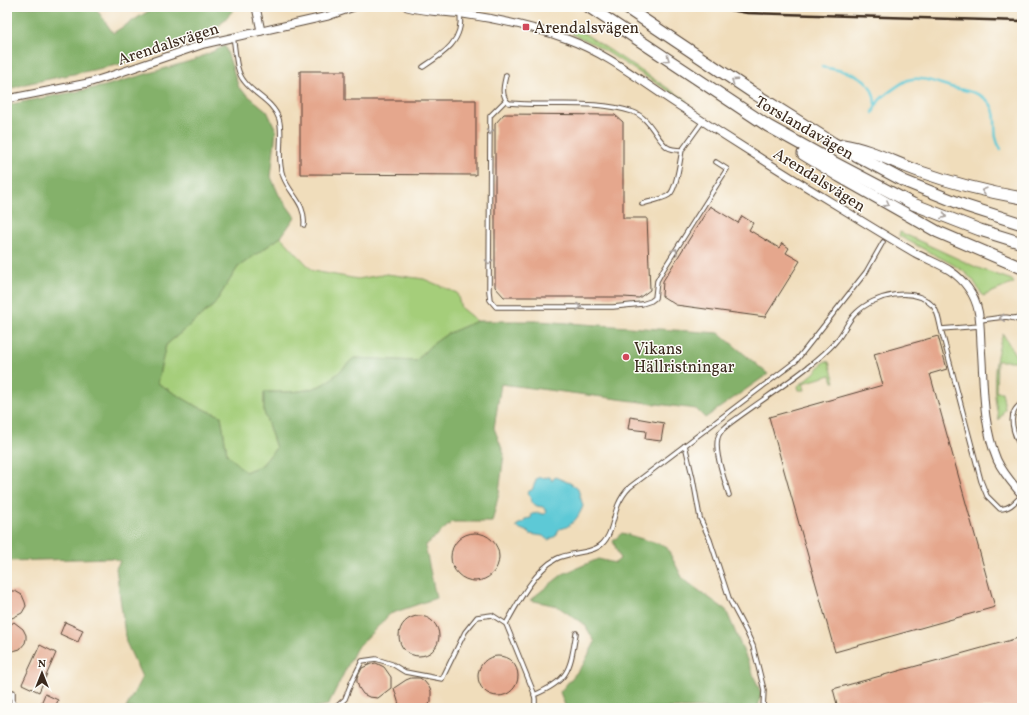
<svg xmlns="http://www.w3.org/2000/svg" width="1029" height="715" viewBox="0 0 1029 715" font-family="Vollkorn,serif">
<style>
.green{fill:#a5ce7a;stroke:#707c4c}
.forest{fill:#84b16a;stroke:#606e44}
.water{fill:#5dc9d6;stroke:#4c7a7a}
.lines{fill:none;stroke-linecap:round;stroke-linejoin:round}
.stream{stroke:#5dc9d6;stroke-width:2.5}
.building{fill:#e5a78d}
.lane-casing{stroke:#564536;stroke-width:5.5}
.street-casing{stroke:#564536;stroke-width:9}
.primary-casing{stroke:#564536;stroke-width:13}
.lane{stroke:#fff;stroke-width:3.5}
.street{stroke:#fff;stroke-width:7}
.primary{stroke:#fff;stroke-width:11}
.rail{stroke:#3b2a1e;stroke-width:2.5}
.oneway{stroke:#a79f9a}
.poi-dot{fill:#d1495b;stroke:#fdfcf7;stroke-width:1.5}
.labels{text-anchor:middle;stroke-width:3;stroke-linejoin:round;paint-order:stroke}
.poi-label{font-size:16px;fill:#3b2a1e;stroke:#fdfcf7;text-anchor:start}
.street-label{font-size:16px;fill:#3b2a1e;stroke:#fdfcf7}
</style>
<rect width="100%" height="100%" fill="#fdfcf7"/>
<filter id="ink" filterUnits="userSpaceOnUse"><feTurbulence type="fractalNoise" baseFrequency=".025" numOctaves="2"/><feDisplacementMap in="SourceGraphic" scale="8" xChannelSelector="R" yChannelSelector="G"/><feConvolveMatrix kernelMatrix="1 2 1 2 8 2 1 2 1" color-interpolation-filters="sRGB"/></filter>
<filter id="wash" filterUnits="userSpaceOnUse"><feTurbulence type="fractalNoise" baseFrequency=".012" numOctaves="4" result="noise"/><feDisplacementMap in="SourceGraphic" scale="16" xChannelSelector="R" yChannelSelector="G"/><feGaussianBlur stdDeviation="0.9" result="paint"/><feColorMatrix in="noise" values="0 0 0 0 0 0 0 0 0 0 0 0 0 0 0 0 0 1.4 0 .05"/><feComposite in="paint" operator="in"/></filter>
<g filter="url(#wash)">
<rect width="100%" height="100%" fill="#f0ddbb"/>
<g class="green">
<polygon points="576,28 672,91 687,100 686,102 594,44 572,34 574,30"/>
<polygon points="900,232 978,268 1012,280 1014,283 983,296 973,280 963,271 952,264 899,236"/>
<path d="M281,237L313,271L358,279L387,274L424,279L457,293L461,308L477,321L447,334L430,346L416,361L354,358C343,368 329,384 314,388C299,393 280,392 264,392V412L276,448L262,465L245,472L227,454L221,416L196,406L157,383L166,345L214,305L238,267Z"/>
<path d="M1003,334L1020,363L1022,368V379H1019V361H997L996,392H1002L1005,408L999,420C992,392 993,361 1003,334Z"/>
<polygon points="825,361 829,362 835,382 833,382 831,375 803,383 805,390 799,390 798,386 813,374"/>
</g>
<g class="forest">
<polygon points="7,7 95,7 113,33 155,7 236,7 218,27 186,38 122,64 25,84 7,90"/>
<path d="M225,46L239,88L267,111L276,130L271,177L279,195L295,217L281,237L238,267L214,305L166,345L157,383L196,406L221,416L227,454L245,472L262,465L276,448L264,412V392C280,392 298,393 314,388C329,384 343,368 354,358L416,361L430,346L447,334L477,321H538L719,333L768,374L705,418L696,409L501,384L494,428L504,454L499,493L492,522H452L425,546L436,598L390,614L356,649L328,705L312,708H126L142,677L126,642L116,568L120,561L112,558L7,561V105L105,86L194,60Z"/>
<polygon points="622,533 666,546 683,579 726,610 761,693 758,708 566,708 560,692 583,665 595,642 585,625 557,606 530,600 563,574 598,559 615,563 620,559 613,541"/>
</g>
<path class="water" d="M550,477L552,481L555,477L570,483L578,489L583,506C579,517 571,528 559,529L556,536L548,540L543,536L530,534L528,532L516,527L517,525L524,522L525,519L531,518L532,514L539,513L542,514H545L547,512L543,507L537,506L531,502L530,497L527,494L529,491L532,490L537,478Z"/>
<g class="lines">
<g class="stream">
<path d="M822,67C847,72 873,73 875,104"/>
<path d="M873,113C876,102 881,98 889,92C895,88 901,83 908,80C922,75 941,85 955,88C966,91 979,92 987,100C1002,115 989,133 1001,149"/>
</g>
</g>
<g id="blocks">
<g class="building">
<polygon points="300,71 345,71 345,100 476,100 476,175 300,174"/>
<polygon points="504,114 615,115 623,122 623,218 647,218 650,290 639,298 623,297 504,297 495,287 495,124"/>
<polygon points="710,206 738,223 742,216 753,223 749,230 779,248 782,243 789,248 786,253 800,261 765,317 676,305 662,296 663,281"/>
<polygon points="938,336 947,369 930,374 995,607 835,652 769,417 883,385 874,354"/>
<polygon points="630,417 664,423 661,441 645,439 646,431 628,429"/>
<circle cx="475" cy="557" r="24"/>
<polygon points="11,591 15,591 22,595 25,602 26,606 22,613 12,618 7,616 7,592"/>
<circle cx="419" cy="636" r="20"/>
<polygon points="14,622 23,629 26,635 26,639 25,643 20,649 13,651 7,650 7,627"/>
<polygon points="65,622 83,630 78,642 60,634"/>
<polygon points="1022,637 1022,708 838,708 833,689"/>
<polygon points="40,645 56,653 39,692 22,684"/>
<circle cx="498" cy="676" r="20"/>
<polygon points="376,663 384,667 391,677 391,688 378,698 369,697 363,694 359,688 357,682 357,678 362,668 371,664"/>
<polygon points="411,678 420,678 424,681 429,687 431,691 431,702 425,708 400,708 394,688 406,680"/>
<polygon points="45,694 58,700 55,708 45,708 40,706"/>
</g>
</g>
</g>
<g filter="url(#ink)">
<use href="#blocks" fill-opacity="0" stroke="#564536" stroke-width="1"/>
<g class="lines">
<defs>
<g id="lane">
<polyline points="335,7 337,13"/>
<path d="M233,37C236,51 235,70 244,81C254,95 273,101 279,119C284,135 276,158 283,176C290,195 306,203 304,225"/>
<path d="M423,67C443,54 464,41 460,14"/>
<path d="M506,75C504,84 500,96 509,103C550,107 594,99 633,112C650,118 655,137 667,147C671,150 677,150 682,150L703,121"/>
<polyline points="506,100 490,116 489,291 490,300 496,307 613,307 642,304 651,301 655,298 657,281 663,270 727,169 716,162"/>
<path d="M642,204C650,201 661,200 669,195C677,189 680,160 682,150"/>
<polyline points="1014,318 1022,317"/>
<path d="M980,320C998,319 1005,313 1022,322"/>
<path d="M941,329L981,481L987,496L1000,509C1010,509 1016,501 1022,495"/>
<path d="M1022,402C1020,405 1015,408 1014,412C1009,422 1016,440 1022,449"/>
<polyline points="685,445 693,479 700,518 710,540 730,601 747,633 753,646 764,690 763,708"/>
<path d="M729,495C725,480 711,446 720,433C722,429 726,427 729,424C757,403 786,385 813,363C821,356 830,349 837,340C844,332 848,320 856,313C874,295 914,285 933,306C938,311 939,322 941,329L980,326"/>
<path d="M506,624C517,604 535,570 556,559C568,552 592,554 602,544C612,535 613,517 618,505C621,498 625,492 630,487L796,361L866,272L883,242"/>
<path d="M534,695C570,680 570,669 576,633"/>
<polyline points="13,708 13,692"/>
<polyline points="335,708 345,699 352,681 362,661 376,659 392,664 405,672 442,679 465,632 477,617 492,615 506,624 534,693 535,699 535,708"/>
</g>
<g id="street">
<polyline points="256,7 261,31"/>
<path d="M407,7C426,12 444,12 463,14C498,19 534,27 567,39C608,54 642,82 678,105C734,142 791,178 849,213C871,227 893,240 915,253C936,264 954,268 968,288C981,305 980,325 981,345C984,383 982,424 997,460C1003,473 1013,484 1022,495"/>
<polyline points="7,99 88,83 110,76 204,44 328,16 354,7"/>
</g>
<g id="primary">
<polyline points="589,7 768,126 833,162 913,204 980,230 1022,243"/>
<polyline points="625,7 752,92 833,143 904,181 966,206 1022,224"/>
<path d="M843,145C869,149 893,162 918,171C952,183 987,192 1022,198"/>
<polyline points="803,154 839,176 938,232 1022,268"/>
</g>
</defs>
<use href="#lane" class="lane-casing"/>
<use href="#street" class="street-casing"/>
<use href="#primary" class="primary-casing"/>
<use href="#lane" class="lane"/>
<use href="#street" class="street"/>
<use href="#primary" class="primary"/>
<polyline class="rail" points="714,7 747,13 1022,21"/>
</g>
<defs><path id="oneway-chevron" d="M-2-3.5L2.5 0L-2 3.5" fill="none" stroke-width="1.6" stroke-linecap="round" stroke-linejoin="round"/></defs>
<g class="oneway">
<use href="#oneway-chevron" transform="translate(667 59) rotate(35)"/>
<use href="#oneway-chevron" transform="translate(734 81) rotate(-146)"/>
<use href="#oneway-chevron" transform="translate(490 132) rotate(90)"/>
<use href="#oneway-chevron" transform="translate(984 191) rotate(-164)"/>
<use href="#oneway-chevron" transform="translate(887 204) rotate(29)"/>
<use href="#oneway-chevron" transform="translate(944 216) rotate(22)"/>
<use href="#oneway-chevron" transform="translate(675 251) rotate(-58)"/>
<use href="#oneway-chevron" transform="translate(489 262) rotate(90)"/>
<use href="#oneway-chevron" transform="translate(579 307)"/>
<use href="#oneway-chevron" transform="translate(1002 318) rotate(174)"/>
</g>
</g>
<g class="poi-dot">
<rect x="522" y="23" width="8" height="8" rx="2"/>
<circle cx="626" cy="357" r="4"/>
</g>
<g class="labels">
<g class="poi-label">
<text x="534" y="33">Arendalsvägen</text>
<text x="634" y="354">Vikans<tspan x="634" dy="18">Hällristningar</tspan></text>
</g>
<g class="street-label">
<text transform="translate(168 43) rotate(-18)" y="6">Arendalsvägen</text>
<text transform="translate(805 127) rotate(30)" y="6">Torslandavägen</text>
<text transform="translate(820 179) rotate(32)" y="6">Arendalsvägen</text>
</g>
</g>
<rect width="1029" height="715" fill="none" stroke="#fdfcf7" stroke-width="24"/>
<g transform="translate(42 673)" stroke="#fdfcf7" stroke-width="3" paint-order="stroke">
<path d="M0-3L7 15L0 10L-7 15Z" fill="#3b2a1e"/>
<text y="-6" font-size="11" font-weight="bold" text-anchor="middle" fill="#3b2a1e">N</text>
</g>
</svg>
